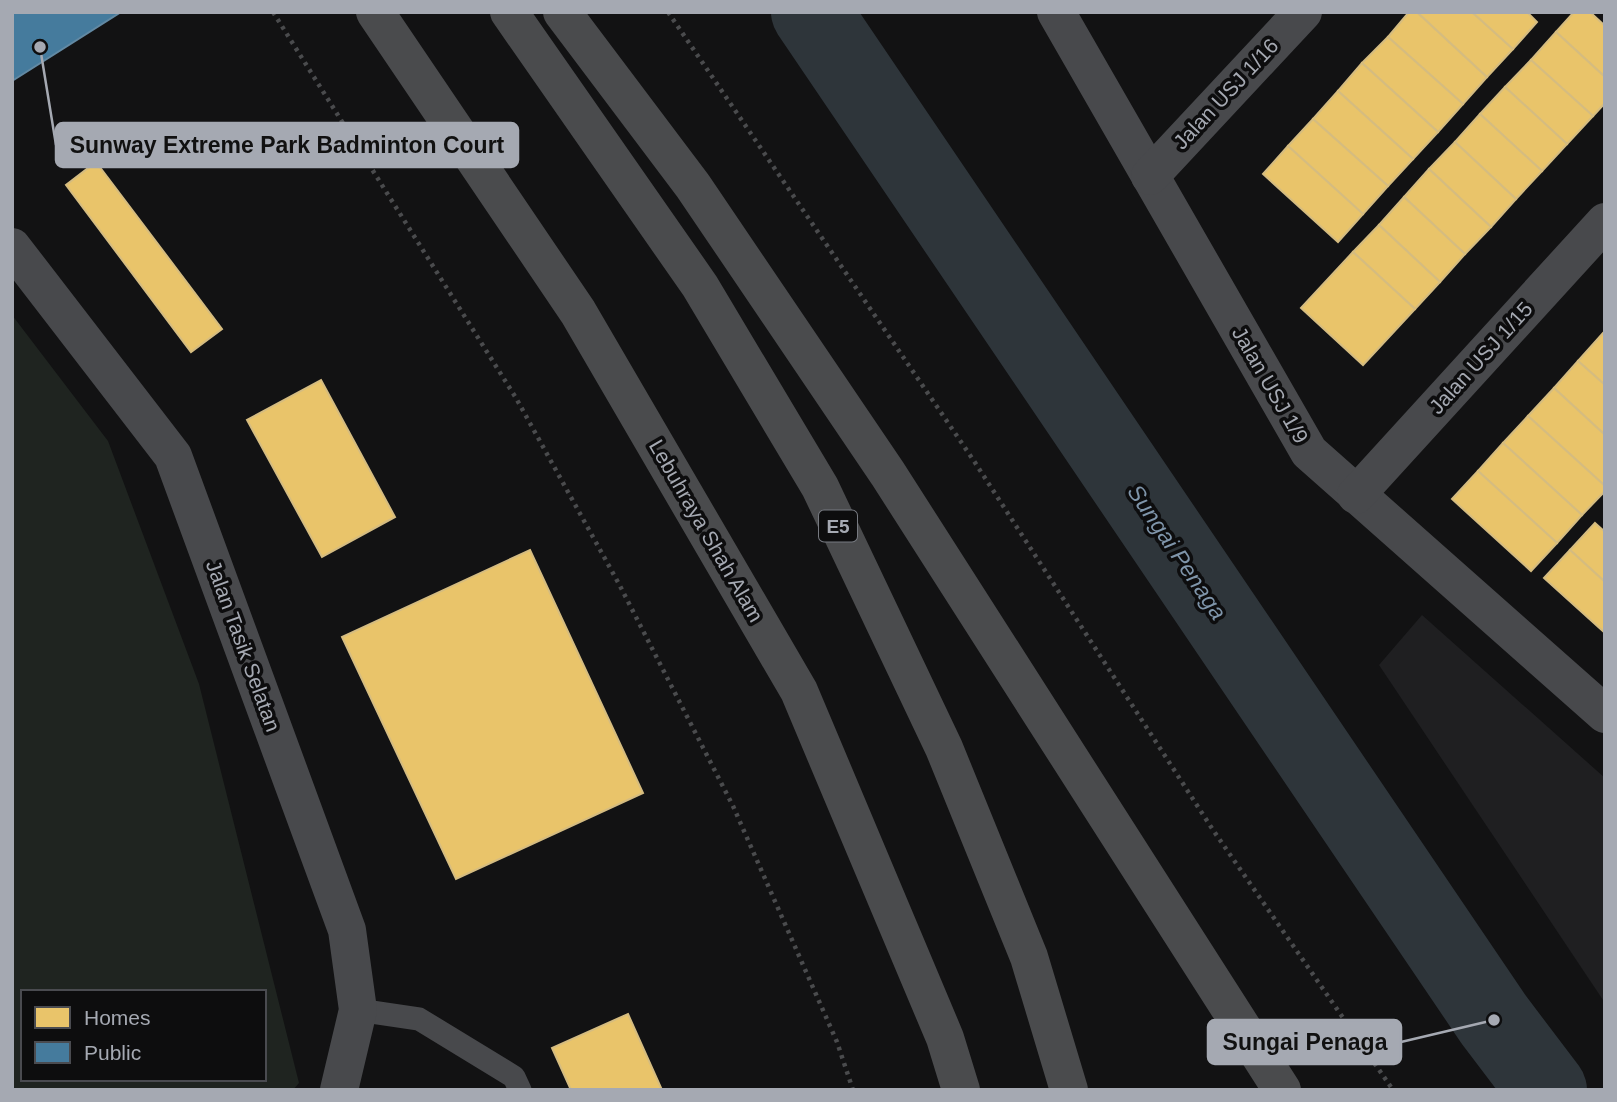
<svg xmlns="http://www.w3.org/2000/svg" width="1617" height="1102" viewBox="0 0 1617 1102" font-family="Helvetica,sans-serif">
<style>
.built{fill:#1f1f21}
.green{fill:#1f2420;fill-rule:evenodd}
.homes{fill:#e9c46a;stroke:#d5bc80;stroke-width:2}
.public{fill:#457b9d;stroke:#6289a3;stroke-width:2}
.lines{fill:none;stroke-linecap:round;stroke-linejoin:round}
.river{stroke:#2e353a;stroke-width:80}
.path{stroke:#4a4b4d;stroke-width:4.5;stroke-dasharray:3.5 5;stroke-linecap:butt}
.service{stroke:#48494c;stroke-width:23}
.minor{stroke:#48494c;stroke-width:38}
.motorway{stroke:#4a4b4d;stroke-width:38}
.labels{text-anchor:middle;stroke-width:7;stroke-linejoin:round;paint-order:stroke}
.shield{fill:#0d0d0e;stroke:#777a81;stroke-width:2}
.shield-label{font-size:19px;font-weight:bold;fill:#a5a9b2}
.street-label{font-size:21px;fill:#a5a9b2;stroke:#0d0d0e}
.water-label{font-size:23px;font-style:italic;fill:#7f95aa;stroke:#0d0d0e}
.leader{fill:none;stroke:#a5a9b2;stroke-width:2.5}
.callout-dot{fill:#a5a9b2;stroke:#0d0d0e;stroke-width:2.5}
.callout{fill:#a5a9b2;stroke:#a5a9b2;stroke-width:2.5}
.callout-label{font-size:23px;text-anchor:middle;font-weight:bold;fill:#111}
</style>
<rect width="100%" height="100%" fill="#121213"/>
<polygon class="built" points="1422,615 1605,778 1605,1003 1379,665"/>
<path class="green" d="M12,315L108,441L199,684L299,1083L293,1090H12ZM23,992H264V1079H23Z"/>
<g class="homes">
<polygon points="1409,12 1417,12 1487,77 1463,104 1388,37"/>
<polygon points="1417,12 1472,12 1513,49 1487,77"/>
<polygon points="1472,12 1527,12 1537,22 1513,49"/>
<polygon points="1574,12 1590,12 1605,26 1605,77 1556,32"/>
<polygon points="1556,32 1605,77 1605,103 1593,116 1531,60"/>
<polygon points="1388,37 1463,104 1438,132 1362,63"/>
<polygon points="1531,60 1593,116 1567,144 1505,87"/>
<polygon points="1362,63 1438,132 1413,159 1338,91"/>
<polygon points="1505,87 1567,144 1542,171 1480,114"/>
<polygon points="1338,91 1413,159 1388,186 1313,119"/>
<polygon points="1480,114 1542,171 1516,199 1455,142"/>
<polygon points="1313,119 1388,186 1363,214 1288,146"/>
<polygon points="1455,142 1516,199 1491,227 1429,169"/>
<polygon points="1288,146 1363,214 1338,242 1263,174"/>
<polygon points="96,162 222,329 191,352 66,185"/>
<polygon points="1429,169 1491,227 1465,254 1404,197"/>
<polygon points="1404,197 1465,254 1440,282 1379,225"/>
<polygon points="1379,225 1440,282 1415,309 1353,252"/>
<polygon points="1353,252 1415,309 1363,365 1301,308"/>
<polygon points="1603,333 1605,334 1605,385 1578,361"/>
<polygon points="1578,361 1605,385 1605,435 1554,388"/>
<polygon points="321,380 395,517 322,557 247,420"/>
<polygon points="1554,388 1605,435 1605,486 1528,416"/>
<polygon points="1528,416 1605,486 1605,491 1582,515 1503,443"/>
<polygon points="1503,443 1582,515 1557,543 1478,471"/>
<polygon points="1478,471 1557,543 1531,571 1452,499"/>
<polygon points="1595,523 1605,532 1605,582 1570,550"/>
<polygon points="530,550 643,793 456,879 342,637"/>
<polygon points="1570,550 1605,582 1605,633 1544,578"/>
<polygon points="628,1014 662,1090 571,1090 552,1048"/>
</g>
<polygon class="public" points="12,12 121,12 12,81"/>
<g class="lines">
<polyline class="river" points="811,12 1494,1020 1547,1090"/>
<g class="path">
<polyline points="273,12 516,398 619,584 733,806 837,1042 853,1090"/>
<polyline points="668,12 974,461 1213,830 1393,1090"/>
</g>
<polyline class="service" points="358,1010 419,1019 514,1077 520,1090"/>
<g class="minor">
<polyline points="1056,12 1309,452 1605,714"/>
<polyline points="1150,176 1303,12"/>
<polyline points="12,247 173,456 347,930 358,1010 339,1090"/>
<polyline points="1356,495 1605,222"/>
</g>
<g class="motorway">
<polyline points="375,12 578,312 799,691 945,1038 961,1090"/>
<polyline points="509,12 700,286 820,487 944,748 1029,957 1069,1090"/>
<polyline points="562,12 693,186 888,474 1282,1090"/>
</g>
</g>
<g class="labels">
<rect class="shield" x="819" y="510.5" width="38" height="31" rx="5"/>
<g class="shield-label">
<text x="838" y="533">E5</text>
</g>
<g class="street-label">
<text transform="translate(1226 94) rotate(-47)" y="7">Jalan USJ 1/16</text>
<text transform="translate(1481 358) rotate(-48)" y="7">Jalan USJ 1/15</text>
<text transform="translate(1270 385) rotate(60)" y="7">Jalan USJ 1/9</text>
<text transform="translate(706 531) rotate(60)" y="7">Lebuhraya Shah Alam</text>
<text transform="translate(243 646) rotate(70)" y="7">Jalan Tasik Selatan</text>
</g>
<g class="water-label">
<text transform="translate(1177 552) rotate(56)" y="8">Sungai Penaga</text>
</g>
</g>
<path class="leader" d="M40 47L56 145M1494 1020L1401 1042"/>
<g class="callout-dot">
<circle cx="40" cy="47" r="7"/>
<circle cx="1494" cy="1020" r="7"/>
</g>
<g class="callout">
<rect x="56" y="123" width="462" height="44" rx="7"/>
<rect x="1208" y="1020" width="193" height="44" rx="7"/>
</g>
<g class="callout-label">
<text x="287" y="153">Sunway Extreme Park Badminton Court</text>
<text x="1305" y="1050">Sungai Penaga</text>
</g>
<rect width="1617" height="1102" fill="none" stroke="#a5a9b2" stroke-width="28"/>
<rect x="21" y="990" width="245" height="91" fill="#0d0d0e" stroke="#4a4b50" stroke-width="2"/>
<rect x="35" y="1007" width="35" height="21" fill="#e9c46a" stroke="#4a4b50" stroke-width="2"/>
<text x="84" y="1025" font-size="21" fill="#a5a9b2">Homes</text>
<rect x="35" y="1042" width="35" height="21" fill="#457b9d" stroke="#4a4b50" stroke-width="2"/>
<text x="84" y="1060" font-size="21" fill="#a5a9b2">Public</text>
</svg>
